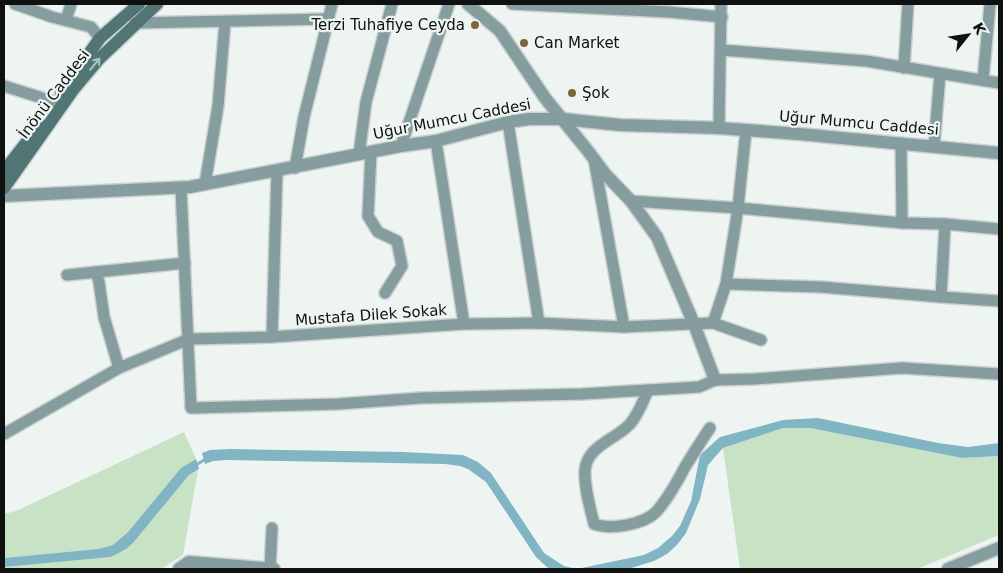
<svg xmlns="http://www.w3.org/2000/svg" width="1003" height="573" viewBox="0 0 1003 573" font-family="'DejaVu Sans',sans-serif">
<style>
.green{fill:#c7e2c4}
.water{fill:#81b5c4}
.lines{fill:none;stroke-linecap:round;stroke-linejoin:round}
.stream{stroke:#81b5c4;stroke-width:3}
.minor-casing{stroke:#c9d0ce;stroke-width:14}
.tertiary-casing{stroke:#c9d0ce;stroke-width:15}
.secondary-casing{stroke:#c9d0ce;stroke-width:15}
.minor{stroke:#859d9e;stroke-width:11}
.tertiary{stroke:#859d9e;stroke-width:12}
.secondary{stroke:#517475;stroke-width:12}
.oneway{stroke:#afc1c0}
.poi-dot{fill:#7b6635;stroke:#edf4f2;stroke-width:2}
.labels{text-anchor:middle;stroke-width:4.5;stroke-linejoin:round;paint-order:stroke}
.poi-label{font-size:15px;fill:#0f1110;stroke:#edf4f2;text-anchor:start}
.street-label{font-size:15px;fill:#0f1110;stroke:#edf4f2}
</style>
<rect width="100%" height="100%" fill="#edf4f2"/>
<g class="green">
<polygon points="795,427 810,428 962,458 999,456 999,535 917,569 740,569 723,448 783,428"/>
<polygon points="184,432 196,459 181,468 128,532 113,545 98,549 4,558 4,514 16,511"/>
<polygon points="198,470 183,555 161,569 4,569 4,567 111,557 125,549 133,543 189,475"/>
</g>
<g class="water">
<polygon points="818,418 938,443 968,447 999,443 999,456 962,458 810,428 783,428 723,448 708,465 700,499 686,533 677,545 667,554 654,561 628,569 549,569 536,557 486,482 468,469 460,466 445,464 226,460 213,461 205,464 202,453 210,450 231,449 403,452 463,455 478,462 491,473 544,553 564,566 577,569 644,555 658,548 672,536 680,526 691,501 700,455 720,437 783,420"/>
<polygon points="196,459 199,469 189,475 133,543 126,549 111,557 4,567 4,558 98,549 113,545 128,532 181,468"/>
</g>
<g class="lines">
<polyline class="stream" points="194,466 206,459"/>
<defs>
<g id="minor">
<polyline points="15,4 52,17 91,27 100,38"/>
<polyline points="512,4 669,12 722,17"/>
<polyline points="66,20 71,4"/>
<polyline points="135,23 328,19"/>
<polyline points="721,50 866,61 999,83"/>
<polyline points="904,68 908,4"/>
<polyline points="983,80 990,4"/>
<polyline points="4,86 55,102"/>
<polyline points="508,122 539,323"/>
<polyline points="719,128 721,4"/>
<polyline points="436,141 464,324"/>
<polyline points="901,143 902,223"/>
<polyline points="401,146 449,4"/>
<polyline points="934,146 940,74"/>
<polyline points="371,152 368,216 378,232 397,241 402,266 385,293"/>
<polyline points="359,154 366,102 392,4"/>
<polyline points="594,159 624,327"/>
<polyline points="295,168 304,117 332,4"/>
<polyline points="205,184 218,106 225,22"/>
<polyline points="181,188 191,408 338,404 421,398 582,394 648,390 699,387 715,380 754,379 902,368 999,374"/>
<polyline points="631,201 738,208 902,223 945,224 999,229"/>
<polyline points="945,224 941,297 999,301"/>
<polyline points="96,272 99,282 104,317 119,368"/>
<polyline points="67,275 185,263"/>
<polyline points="726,284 821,287 941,297"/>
<polyline points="713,323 726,284 738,208 746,130"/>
<polyline points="272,337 277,171"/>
<path d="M648,390C643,402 638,415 630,424C615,440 587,446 585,470C584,488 590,507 594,524C610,530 643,525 656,512C668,499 677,482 685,467C693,454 701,441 710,428"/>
<polyline points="4,434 119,368 189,339 272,337 464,324 539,323 624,327 713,323 761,340"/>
<polyline points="270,569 272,528"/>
</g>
<g id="tertiary">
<polyline points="468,4 500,31 545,98 588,151 606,175 631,201 657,237 694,324 715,380"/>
<polyline points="4,196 190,187 401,146 436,141 508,122 529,119 563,119 620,125 719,128 799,134 999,153"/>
<polyline points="179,569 189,562 274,569"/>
<polyline points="948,569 999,548"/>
</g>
<g id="secondary">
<polyline points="61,94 100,38 139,4"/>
<polyline points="4,171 40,125"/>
<polyline points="4,188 73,90 99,59 157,4"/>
</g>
</defs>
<use href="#minor" class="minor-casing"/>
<use href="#tertiary" class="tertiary-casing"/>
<use href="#secondary" class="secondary-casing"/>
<use href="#minor" class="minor"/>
<use href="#tertiary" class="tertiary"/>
<use href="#secondary" class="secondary"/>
</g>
<defs><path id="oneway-shaft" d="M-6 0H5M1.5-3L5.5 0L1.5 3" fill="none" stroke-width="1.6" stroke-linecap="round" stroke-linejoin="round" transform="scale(1.25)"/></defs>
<use class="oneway" href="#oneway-shaft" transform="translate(95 64) rotate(-50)"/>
<g class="poi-dot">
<circle cx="475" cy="25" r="5"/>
<circle cx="524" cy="43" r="5"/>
<circle cx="572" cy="93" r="5"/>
</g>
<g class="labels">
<g class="poi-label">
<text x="465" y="30" text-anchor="end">Terzi Tuhafiye Ceyda</text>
<text x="534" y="48">Can Market</text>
<text x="582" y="98">Şok</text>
</g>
<g class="street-label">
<text transform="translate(54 94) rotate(-53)" y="5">İnönü Caddesi</text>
<text transform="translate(452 119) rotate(-11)" y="5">Uğur Mumcu Caddesi</text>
<text transform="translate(859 123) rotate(5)" y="5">Uğur Mumcu Caddesi</text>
<text transform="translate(371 315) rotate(-4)" y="5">Mustafa Dilek Sokak</text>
</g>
</g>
<rect width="1003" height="573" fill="none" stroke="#0f1110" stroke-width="10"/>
<g transform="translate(968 35) rotate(60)" stroke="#edf4f2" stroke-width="4" paint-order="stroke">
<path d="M0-4L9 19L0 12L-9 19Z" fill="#0f1110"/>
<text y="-8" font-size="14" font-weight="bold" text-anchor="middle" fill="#0f1110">K</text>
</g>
</svg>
